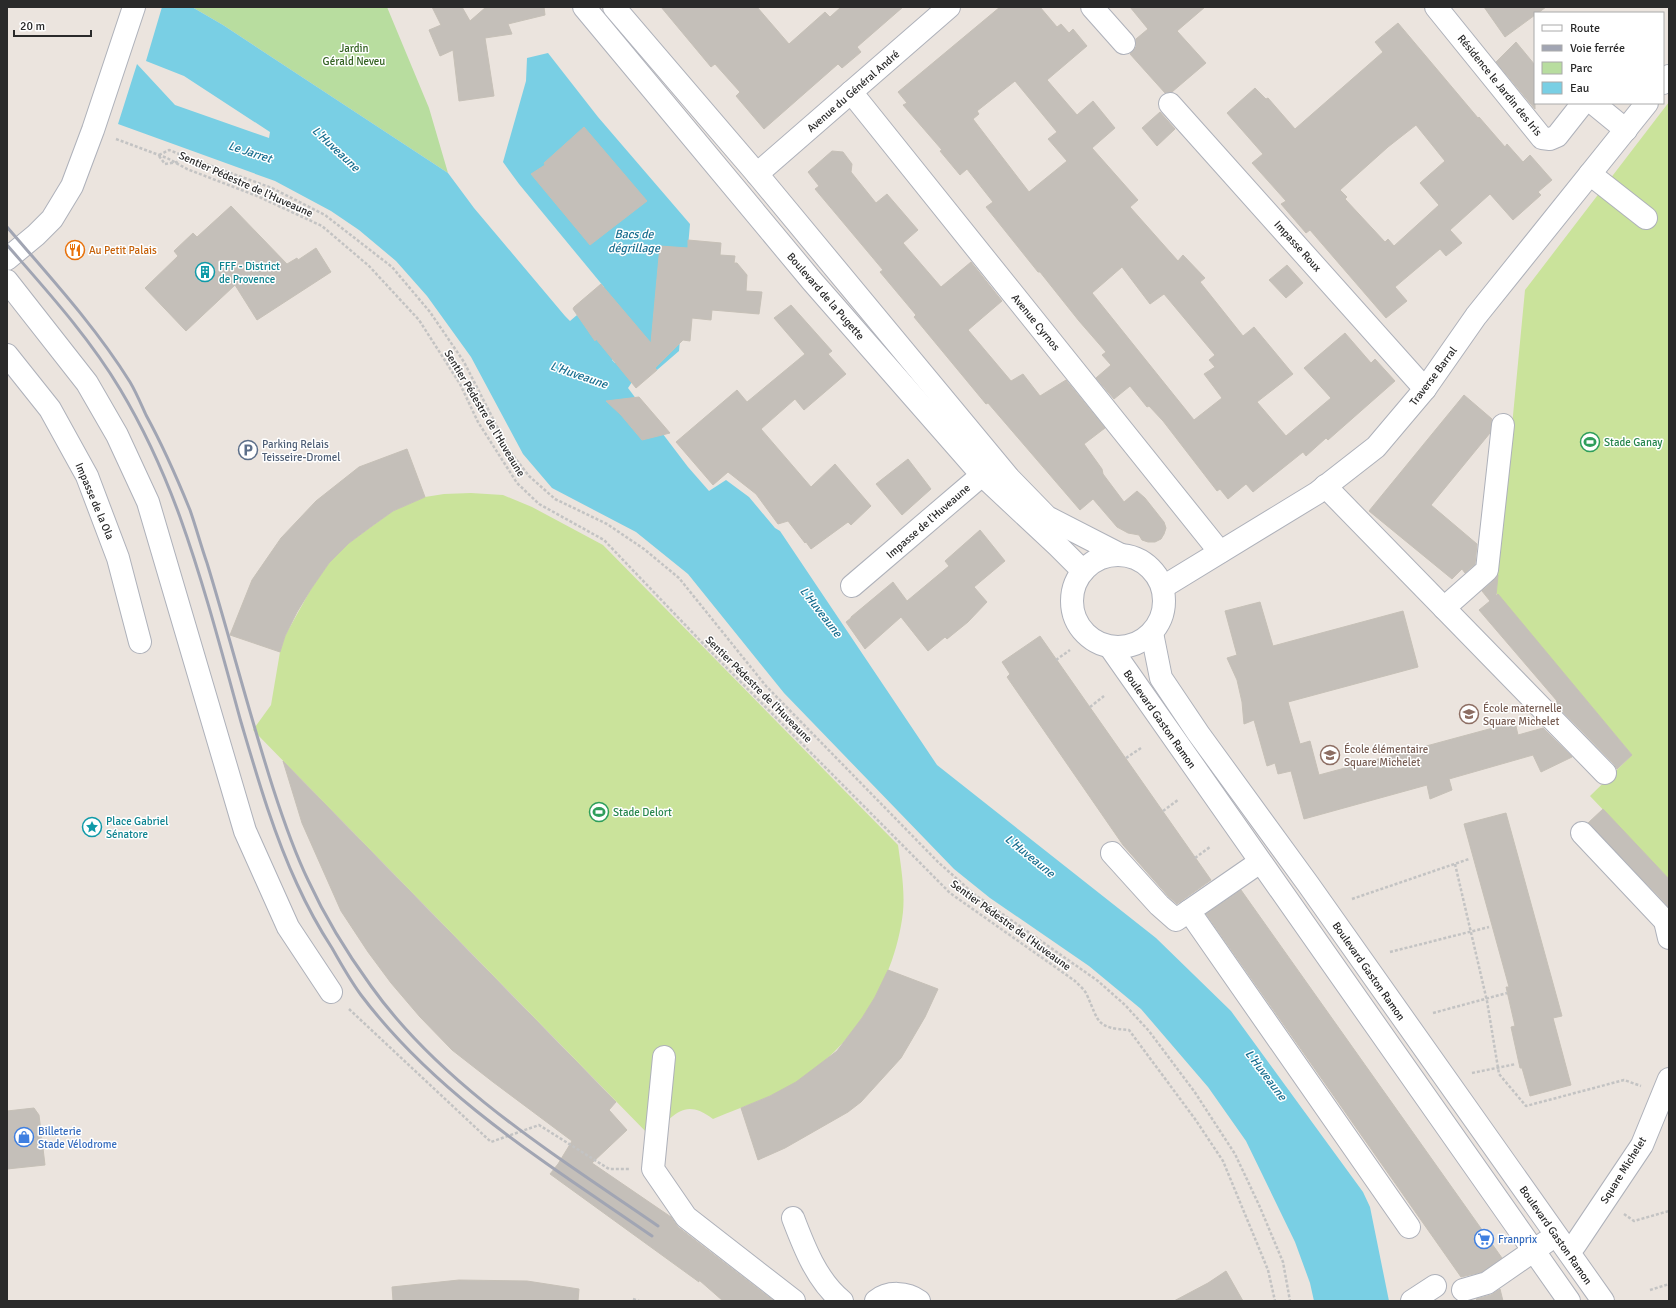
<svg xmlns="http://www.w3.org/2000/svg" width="1676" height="1308" viewBox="0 0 1676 1308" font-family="Signika,sans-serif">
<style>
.green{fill:#b8dd9f}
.pitch{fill:#cae39b}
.water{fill:#79cfe4}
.building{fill:#c4bfb9;stroke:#c6c0b7;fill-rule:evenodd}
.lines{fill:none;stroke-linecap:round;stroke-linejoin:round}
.minor-casing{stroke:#aeb1ba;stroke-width:24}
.path{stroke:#c3c3c3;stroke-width:2.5;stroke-dasharray:3 2;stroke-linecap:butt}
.minor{stroke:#fff;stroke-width:22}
.rail{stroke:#a1a5b3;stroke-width:3}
.labels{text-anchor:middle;stroke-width:3;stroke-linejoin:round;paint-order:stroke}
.park-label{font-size:11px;fill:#326120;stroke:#fff}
.street-label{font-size:11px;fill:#2a2a2a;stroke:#fff}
.food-label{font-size:11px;fill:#c56008;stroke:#fff;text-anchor:start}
.culture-label{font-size:11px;fill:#0d838f;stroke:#fff;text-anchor:start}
.leisure-label{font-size:11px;fill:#27864d;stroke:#fff;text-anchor:start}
.service-label{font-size:11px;fill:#4e5e75;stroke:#fff;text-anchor:start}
.education-label{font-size:11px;fill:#785e54;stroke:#fff;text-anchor:start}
.shop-label{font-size:11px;fill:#366cbe;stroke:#fff;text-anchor:start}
.water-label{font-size:12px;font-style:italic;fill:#196f90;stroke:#fff}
</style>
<rect width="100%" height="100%" fill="#ebe4de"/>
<polygon class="green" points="192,7 387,7 429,108 448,173 223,25"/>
<g class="pitch">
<polygon points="1669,102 1669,879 1590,796 1632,755 1496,593 1525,290"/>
<path d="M471,493L503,495L532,507L603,545L898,845C901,867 905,890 903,912C895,981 855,1044 797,1082C771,1098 741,1107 713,1119C683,1096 673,1117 651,1137L253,730L271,705L280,652L285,636L311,589L329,563L349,543L393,511L425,497L444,494Z"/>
</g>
<g class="water">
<polygon points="162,7 192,7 223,25 448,173 474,208 565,316 570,321 577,315 593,334 595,340 597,339 614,358 612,360 615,363 617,362 632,382 628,388 634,396 688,467 709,491 726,480 749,497 775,528 780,531 937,765 1156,938 1231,1011 1363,1192 1370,1207 1389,1301 1314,1301 1310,1283 1295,1242 1246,1141 1208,1087 1141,1009 1089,966 990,898 954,869 784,693 688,574 636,532 552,488 523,454 471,357 427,296 396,261 359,230 331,211 275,181 118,124 137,64 175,105 269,138 270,132 184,76 146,61"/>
<polygon points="548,53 598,117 690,224 679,351 657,370 634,343 602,289 604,287 519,184 503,162 526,81 527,58"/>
</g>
<g class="building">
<polygon points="432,7 462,7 470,21 486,7 544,7 545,15 508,24 512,34 485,38 494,96 459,101 453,50 440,56 429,30 441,25"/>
<polygon points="661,7 757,7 789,44 825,12 830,17 841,7 903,7 857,47 861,52 842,68 838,64 764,129 736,96 740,92 715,64 711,67"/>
<path d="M1000,7H1040L1057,27L1061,24L1069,33L1073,29L1087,46L1047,80L1077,115L1093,101L1115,128L1092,148L1138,200L1130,207L1178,261L1183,255L1205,278L1200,282L1243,336L1254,327L1293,374L1257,402L1286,436L1331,398L1304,368L1345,333L1371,363L1375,359L1395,381L1328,440L1326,438L1306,456L1303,452L1253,492L1246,484L1228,499L1220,489L1217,491L1163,421L1149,406L1147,407L1130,386L1114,399L1096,378L1111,365L1102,355L1106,352L1079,321L1040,272H1038L986,207L993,202L967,169L960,175L940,151L942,150L903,105L907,103L898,92ZM1015,81L1057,132L1048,139L1067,161L1029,192L973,119L979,114L977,111ZM1122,267L1150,304L1164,294L1215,355L1209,360L1215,367L1204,374L1222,398L1194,420L1092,293Z"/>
<polygon points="1130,7 1205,7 1177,31 1206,63 1172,92 1165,93 1130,54 1136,47 1136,39 1148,29"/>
<polygon points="1484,7 1546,7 1538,13 1535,13 1535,15 1505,37"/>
<path d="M1398,23L1478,118L1479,117L1505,147L1507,144L1523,162L1530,155L1552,180L1538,192L1541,195L1513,220L1490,194L1450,230L1462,243L1446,256L1440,249L1395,287L1407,301L1386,318L1310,230L1306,233L1281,204L1286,201L1252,163L1263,154L1227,113L1255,88L1266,99L1268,98L1295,129L1383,52L1375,42ZM1416,125L1445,161L1420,183L1439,205L1394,246L1388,239L1385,242L1345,199L1347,197L1340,190L1388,147Z"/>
<polygon points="1516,42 1535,65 1535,109 1496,62"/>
<polygon points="1160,112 1175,129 1157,146 1142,128"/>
<polygon points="584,127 647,201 590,245 531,174 545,165 544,163"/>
<polygon points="832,151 843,152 852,164 851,172 876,203 887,194 918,230 903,243 941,287 971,262 1002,301 968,330 1011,381 1023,374 1040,396 1066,380 1105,428 1084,444 1102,469 1103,474 1124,502 1137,491 1145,498 1164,522 1166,528 1164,534 1161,539 1155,542 1148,542 1142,540 1139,535 1128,533 1117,527 1093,499 1080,510 988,403 986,404 914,317 916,315 880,272 883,270 815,189 819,186 808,172"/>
<polygon points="231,206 287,264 297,258 298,260 316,248 331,272 257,320 235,285 186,331 145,288 178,256 174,251 193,233 197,237"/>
<polygon points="688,240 721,243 720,255 735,256 734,263 737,263 747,275 746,291 762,292 759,314 712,310 711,320 692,318 690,341 683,340 655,368 657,370 636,388 596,339 595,341 573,309 574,307 601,284 651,343 660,246 688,248"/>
<polygon points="1287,265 1303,283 1286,298 1269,280"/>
<polygon points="791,305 832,351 828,354 846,374 804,410 795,399 761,429 811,487 835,464 871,506 851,525 848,522 811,549 806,542 805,543 788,521 778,524 756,494 728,472 713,485 676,442 737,390 747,402 805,354 774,318"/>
<polygon points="1464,395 1492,419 1490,433 1431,505 1477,544 1475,564 1465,573 1462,569 1452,579 1369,511"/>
<polygon points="639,397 670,433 642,440 621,415 606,401"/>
<polygon points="407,449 425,497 393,511 372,526 349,543 329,563 311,589 297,612 285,636 280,652 230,635 252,580 281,538 316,501 359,467"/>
<polygon points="908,459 931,489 902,515 876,484"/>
<polygon points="980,530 1005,561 974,587 987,602 968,622 947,639 945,637 928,651 901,617 865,649 846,622 851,618 851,617 893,582 907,601 949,566 945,561"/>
<polygon points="1498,575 1496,596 1498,594 1632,755 1617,769 1614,764 1555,704 1557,701 1479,610 1490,601 1482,591 1495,579"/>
<polygon points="1260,602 1273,646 1403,611 1418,667 1288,702 1300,744 1310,741 1319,775 1515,722 1518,735 1543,728 1572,757 1541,772 1533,755 1449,779 1452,790 1430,799 1427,785 1304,819 1291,771 1278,774 1275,763 1267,766 1254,720 1244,724 1242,702 1237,680 1227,658 1237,655 1225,611"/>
<polygon points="1040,636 1211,880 1177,904 1168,896 1123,845 1007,677 1010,674 1002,662"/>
<polygon points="283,761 616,1102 609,1110 627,1130 592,1163 671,1217 678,1227 774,1301 723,1301 699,1280 699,1282 550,1174 558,1164 572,1141 493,1082 452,1050 420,1017 391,983 368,952 341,911 302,823"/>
<polygon points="1603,809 1669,879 1669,907 1588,823"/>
<polygon points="1506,813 1562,1016 1553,1018 1571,1085 1530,1096 1522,1068 1520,1068 1511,1027 1515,1026 1506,987 1509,987 1464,824"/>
<polygon points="1241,890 1502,1258 1482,1272 1461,1277 1206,914"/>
<polygon points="888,970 938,989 925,1017 901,1058 861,1102 848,1112 785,1148 758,1160 741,1108 770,1096 796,1082 837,1051 862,1018 875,997"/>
<polygon points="34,1108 39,1115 45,1165 7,1169 7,1111"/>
<polygon points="1226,1271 1243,1301 1174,1301 1208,1283"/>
<polygon points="459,1280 527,1281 579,1289 578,1301 393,1301 392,1287"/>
<polygon points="1500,1289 1503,1301 1478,1301 1476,1299 1491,1295"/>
</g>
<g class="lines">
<defs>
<g id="minor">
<polyline points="584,7 812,281 982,475 1058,546 1083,571"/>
<polyline points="614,7 757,174 1009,478 1047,517 1121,555"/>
<polyline points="1092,7 1124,43"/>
<polyline points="1436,7 1542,138 1550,139 1557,136 1583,103"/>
<polyline points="1663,83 1669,76"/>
<polyline points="851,92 1220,552"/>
<polyline points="1593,103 1626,130"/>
<polyline points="1170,104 1425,389"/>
<polyline points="757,174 949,7"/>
<polyline points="1590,174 1646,218"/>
<polyline points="7,259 36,235 52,219 72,186 93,130 134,7"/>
<polyline points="7,281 87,383 117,435 148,502 245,831 288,927 331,992"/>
<polyline points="7,355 50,409 87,476 118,558 140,642"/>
<polyline points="1325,486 1605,773"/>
<circle cx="1118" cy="601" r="46"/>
<polyline points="852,586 982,475 996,477"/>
<polyline points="1163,587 1317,493 1376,447 1425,389 1476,316 1647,103"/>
<polyline points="1444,608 1487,570 1503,425"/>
<polyline points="1152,633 1161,678 1198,733 1308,884 1603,1301"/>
<polyline points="1110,647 1569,1301"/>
<polyline points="1582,833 1665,921 1669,938"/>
<polyline points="1112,853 1159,905 1176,920 1189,911"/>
<polyline points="1260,862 1189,911 1409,1227"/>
<polyline points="664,1057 653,1169 686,1217 794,1301"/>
<path d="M793,1218C804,1247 817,1281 842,1301"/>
<polyline points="1575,1245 1642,1145 1669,1079"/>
<polyline points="1463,1290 1487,1283 1546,1242"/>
<path d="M876,1301C888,1291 907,1292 919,1301"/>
<polyline points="1412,1301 1435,1286"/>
</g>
</defs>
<use href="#minor" class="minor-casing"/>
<g class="path">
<path d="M116,139L167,158L187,169L257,196L322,226L369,266L419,320L460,384L478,422L517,483L539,504L604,540L715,656L950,893L1075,981C1079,985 1085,990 1087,995C1099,1022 1096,1028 1129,1030L1195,1119L1223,1161L1268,1270L1275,1301"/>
<polyline points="159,155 169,150 184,156"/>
<polyline points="159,156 165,164 177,162 184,156 272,188 325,215 392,267 430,312 464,362 509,450 529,476 555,499 607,524 644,549 679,578 766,686 938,862 974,894 1098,981 1125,1005 1149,1031 1194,1091 1235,1154 1259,1205 1283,1262 1290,1301"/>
<polyline points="1056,660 1070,650"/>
<polyline points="1090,707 1104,696"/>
<polyline points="1126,758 1141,748"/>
<polyline points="1163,811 1178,800"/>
<polyline points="1195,858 1210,847"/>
<polyline points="1455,864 1487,1001 1499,1074 1526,1106 1624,1080 1641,1086"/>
<polyline points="1352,899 1469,859"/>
<polyline points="1390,952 1489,927"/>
<polyline points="349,1009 491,1142 539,1125 609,1169 630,1169"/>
<polyline points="1433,1013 1507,993"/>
<polyline points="1472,1073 1516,1064"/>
<polyline points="1624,1214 1634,1221 1669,1211"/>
<polyline points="1650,1290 1669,1284"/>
<polyline points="633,1299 639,1301"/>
</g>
<use href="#minor" class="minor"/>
<g class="rail">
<path d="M7,227C50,277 95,326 130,382C136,392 141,404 146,415C163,446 177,478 190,510C196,527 201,546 207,563C230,638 249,713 273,788C283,819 294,851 308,880C325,917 347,953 371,986C442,1086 558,1157 658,1226"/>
<path d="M7,245C47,291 89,337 120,389C144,429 164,473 180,517C204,584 222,653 241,722C257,776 273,832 297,884C307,906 319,928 332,948C341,964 350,980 361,995C438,1097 548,1164 652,1236"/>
</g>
</g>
<defs>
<symbol id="restaurant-ring" viewBox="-11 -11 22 22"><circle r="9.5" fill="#fff" stroke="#e8710a" stroke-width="1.5"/><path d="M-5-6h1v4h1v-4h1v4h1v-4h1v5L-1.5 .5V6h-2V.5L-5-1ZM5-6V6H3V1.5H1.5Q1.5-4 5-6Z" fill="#e8710a"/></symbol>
<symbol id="building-ring" viewBox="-11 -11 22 22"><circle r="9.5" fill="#fff" stroke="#0f9aa8" stroke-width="1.5"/><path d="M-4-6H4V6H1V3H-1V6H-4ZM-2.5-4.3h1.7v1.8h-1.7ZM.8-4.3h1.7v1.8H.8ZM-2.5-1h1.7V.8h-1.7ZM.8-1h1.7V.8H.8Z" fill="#0f9aa8"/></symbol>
<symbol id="stadium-ring" viewBox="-11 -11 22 22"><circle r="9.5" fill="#fff" stroke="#2e9e5b" stroke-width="1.5"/><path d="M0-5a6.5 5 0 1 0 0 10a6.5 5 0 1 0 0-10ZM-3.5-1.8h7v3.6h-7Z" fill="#2e9e5b"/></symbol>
<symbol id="parking-ring" viewBox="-11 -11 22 22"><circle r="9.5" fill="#fff" stroke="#5c6f8a" stroke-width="1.5"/><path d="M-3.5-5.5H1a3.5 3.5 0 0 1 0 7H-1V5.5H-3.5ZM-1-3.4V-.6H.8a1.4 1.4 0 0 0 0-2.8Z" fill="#5c6f8a"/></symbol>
<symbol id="school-ring" viewBox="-11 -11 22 22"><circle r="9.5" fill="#fff" stroke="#8d6e63" stroke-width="1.5"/><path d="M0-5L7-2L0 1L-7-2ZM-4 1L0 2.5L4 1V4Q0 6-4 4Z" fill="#8d6e63"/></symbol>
<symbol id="sight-ring" viewBox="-11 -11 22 22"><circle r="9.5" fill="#fff" stroke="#0f9aa8" stroke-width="1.5"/><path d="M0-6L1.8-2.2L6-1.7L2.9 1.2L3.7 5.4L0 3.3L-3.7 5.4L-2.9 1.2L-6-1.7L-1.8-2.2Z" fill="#0f9aa8"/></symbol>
<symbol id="shop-ring" viewBox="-11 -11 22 22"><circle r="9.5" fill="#fff" stroke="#3f7fe0" stroke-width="1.5"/><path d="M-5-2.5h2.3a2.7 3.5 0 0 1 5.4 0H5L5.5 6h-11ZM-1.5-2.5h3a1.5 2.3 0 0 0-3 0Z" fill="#3f7fe0"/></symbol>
<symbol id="supermarket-ring" viewBox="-11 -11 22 22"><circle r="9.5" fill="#fff" stroke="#3f7fe0" stroke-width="1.5"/><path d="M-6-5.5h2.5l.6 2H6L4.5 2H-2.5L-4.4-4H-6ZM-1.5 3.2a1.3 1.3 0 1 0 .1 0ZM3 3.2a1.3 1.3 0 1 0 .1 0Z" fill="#3f7fe0"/></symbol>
</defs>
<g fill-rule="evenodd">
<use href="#restaurant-ring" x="64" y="239" width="22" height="22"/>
<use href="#building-ring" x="194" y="261" width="22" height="22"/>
<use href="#stadium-ring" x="1579" y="431" width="22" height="22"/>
<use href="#parking-ring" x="237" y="439" width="22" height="22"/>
<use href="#school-ring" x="1458" y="703" width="22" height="22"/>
<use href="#school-ring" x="1319" y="744" width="22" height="22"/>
<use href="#stadium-ring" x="588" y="801" width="22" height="22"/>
<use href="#sight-ring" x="81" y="816" width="22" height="22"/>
<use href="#shop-ring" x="13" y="1126" width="22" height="22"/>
<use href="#supermarket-ring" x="1473" y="1228" width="22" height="22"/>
</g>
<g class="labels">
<g class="park-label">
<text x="354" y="52">Jardin<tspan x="354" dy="13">Gérald Neveu</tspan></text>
</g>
<g class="street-label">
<text transform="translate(1500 85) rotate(51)" y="4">Résidence le Jardin des Iris</text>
<text transform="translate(853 91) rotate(-41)" y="4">Avenue du Général André</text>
<text transform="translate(246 184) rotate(24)" y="4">Sentier Pédestre de l'Huveaune</text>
<text transform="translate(1298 246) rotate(48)" y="4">Impasse Roux</text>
<text transform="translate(826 296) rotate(49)" y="4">Boulevard de la Pugette</text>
<text transform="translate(1036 322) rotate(51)" y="4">Avenue Cyrnos</text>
<text transform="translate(1433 376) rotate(-53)" y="4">Traverse Barral</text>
<text transform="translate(485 413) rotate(59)" y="4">Sentier Pédestre de l'Huveaune</text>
<text transform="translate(95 501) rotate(67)" y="4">Impasse de la Ola</text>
<text transform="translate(928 521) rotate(-41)" y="4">Impasse de l'Huveaune</text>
<text transform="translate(759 689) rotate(45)" y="4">Sentier Pédestre de l'Huveaune</text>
<text transform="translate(1160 719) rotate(55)" y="4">Boulevard Gaston Ramon</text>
<text transform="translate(1011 925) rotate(36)" y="4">Sentier Pédestre de l'Huveaune</text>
<text transform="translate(1369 971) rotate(55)" y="4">Boulevard Gaston Ramon</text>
<text transform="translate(1623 1170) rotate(-58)" y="4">Square Michelet</text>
<text transform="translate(1556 1235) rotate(55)" y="4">Boulevard Gaston Ramon</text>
</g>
<g class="food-label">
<text x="89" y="254">Au Petit Palais</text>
</g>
<g class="culture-label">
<text x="219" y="270">FFF - District<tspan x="219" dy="13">de Provence</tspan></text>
<text x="106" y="825">Place Gabriel<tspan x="106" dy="13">Sénatore</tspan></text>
</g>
<g class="leisure-label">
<text x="1604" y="446">Stade Ganay</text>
<text x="613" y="816">Stade Delort</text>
</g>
<g class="service-label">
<text x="262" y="448">Parking Relais<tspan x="262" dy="13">Teisseire-Dromel</tspan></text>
</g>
<g class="education-label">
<text x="1483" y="712">École maternelle<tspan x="1483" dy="13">Square Michelet</tspan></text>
<text x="1344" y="753">École élémentaire<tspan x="1344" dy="13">Square Michelet</tspan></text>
</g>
<g class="shop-label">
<text x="38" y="1135">Billeterie<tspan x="38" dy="13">Stade Vélodrome</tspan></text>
<text x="1498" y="1243">Franprix</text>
</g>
<g class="water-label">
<text transform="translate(336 149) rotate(43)" y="4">L'Huveaune</text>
<text transform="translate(250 152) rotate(18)" y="4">Le Jarret</text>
<text x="634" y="238">Bacs de<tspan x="634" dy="14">dégrillage</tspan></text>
<text transform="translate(579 375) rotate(19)" y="4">L'Huveaune</text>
<text transform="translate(821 612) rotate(52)" y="4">L'Huveaune</text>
<text transform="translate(1030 856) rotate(39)" y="4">L'Huveaune</text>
<text transform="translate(1266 1075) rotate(53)" y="4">L'Huveaune</text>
</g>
</g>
<rect width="1676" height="1308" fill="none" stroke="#2a2a2a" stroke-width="16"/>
<rect x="1534" y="12" width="130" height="92" fill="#ffffff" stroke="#aaaaaa"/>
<rect x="1542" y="25" width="20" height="6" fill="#ffffff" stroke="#aaaaaa"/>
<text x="1570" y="32" font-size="12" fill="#2a2a2a">Route</text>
<rect x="1542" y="45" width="20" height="6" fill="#a1a5b3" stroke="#aaaaaa"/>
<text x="1570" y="52" font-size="12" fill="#2a2a2a">Voie ferrée</text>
<rect x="1542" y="62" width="20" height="12" fill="#b8dd9f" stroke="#aaaaaa"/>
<text x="1570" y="72" font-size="12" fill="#2a2a2a">Parc</text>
<rect x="1542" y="82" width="20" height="12" fill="#79cfe4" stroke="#aaaaaa"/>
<text x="1570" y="92" font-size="12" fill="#2a2a2a">Eau</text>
<path d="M14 30v6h77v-6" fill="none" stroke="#2a2a2a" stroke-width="2"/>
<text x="20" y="30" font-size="12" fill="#2a2a2a" stroke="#ffffff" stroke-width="3" paint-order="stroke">20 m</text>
</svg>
